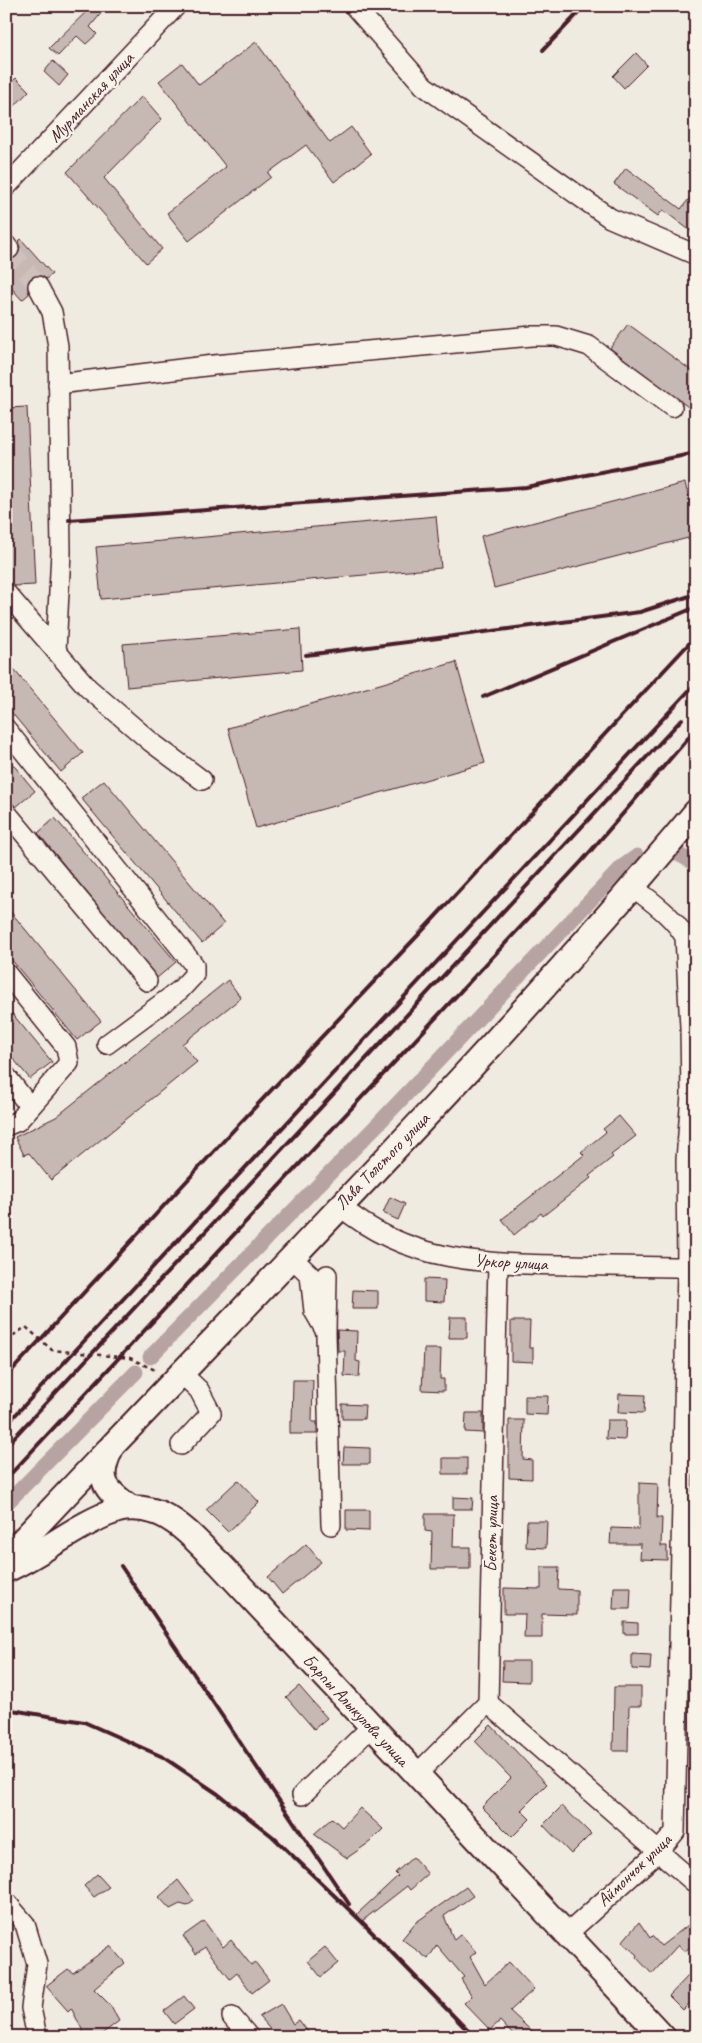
<svg xmlns="http://www.w3.org/2000/svg" width="702" height="2043" viewBox="0 0 702 2043" font-family="Caveat,sans-serif">
<style>
.lines{fill:none;stroke-linecap:round;stroke-linejoin:round}
.canal{stroke:#b7a4a2;stroke-width:15}
.building{fill:#c6b8b3;stroke:#4a1f2b}
.minor-tunnel{stroke:#cfc2bc;stroke-width:19;stroke-dasharray:19 9;stroke-linecap:butt}
.minor-casing{stroke:#4a1f2b;stroke-width:22}
.major-casing{stroke:#4a1f2b;stroke-width:28}
.path{stroke:#4a1f2b;stroke-width:2.5;stroke-dasharray:4 4;stroke-linecap:butt}
.minor{stroke:#f7f3e8;stroke-width:19}
.major{stroke:#f7f3e8;stroke-width:24}
.rail{stroke:#4a1f2b;stroke-width:4}
.labels{text-anchor:middle;stroke-width:4.5;stroke-linejoin:round;paint-order:stroke}
.street-label{font-size:18px;fill:#4a1f2b;stroke:#f7f3e8}
</style>
<rect width="100%" height="100%" fill="#f0ebe0"/>
<filter id="ink" filterUnits="userSpaceOnUse"><feTurbulence type="fractalNoise" baseFrequency=".02" numOctaves="2"/><feDisplacementMap in="SourceGraphic" scale="10" xChannelSelector="R" yChannelSelector="G"/><feConvolveMatrix kernelMatrix="1 2 1 2 8 2 1 2 1" color-interpolation-filters="sRGB"/></filter>
<g filter="url(#ink)">
<g class="lines">
<g class="canal">
<polyline points="676,853 696,864"/>
<polyline points="150,1357 378,1124 623,866 637,856"/>
<polyline points="6,1504 136,1372"/>
</g>
</g>
<g class="building">
<polygon points="92,6 107,6 90,27 97,34 86,44 77,36 58,56 49,48"/>
<polygon points="256,42 330,143 351,127 371,154 334,182 306,145 268,173 271,177 189,241 167,213 226,167 159,81 182,63 199,85"/>
<polygon points="636,53 647,65 624,88 613,76"/>
<polygon points="53,61 68,75 59,86 44,72"/>
<polygon points="16,78 29,91 6,115 6,88"/>
<polygon points="142,96 162,119 104,178 162,249 146,263 67,172"/>
<polygon points="626,168 681,209 696,190 696,235 663,210 658,216 614,184"/>
<polygon points="21,239 52,274 46,279 39,275 32,276 27,285 29,294 22,300 6,282 6,260 15,258 19,254 20,247 18,242"/>
<polygon points="628,324 696,374 696,413 610,348"/>
<polygon points="27,407 35,585 15,586 6,582 6,408"/>
<polygon points="685,483 696,527 696,536 494,588 481,536"/>
<polygon points="436,516 441,568 101,599 96,547"/>
<polygon points="300,629 302,670 127,687 123,644"/>
<polygon points="6,660 83,753 61,772 6,706"/>
<polygon points="456,662 485,763 256,828 228,728"/>
<polygon points="6,756 35,791 16,807 10,802 6,801"/>
<polygon points="104,780 224,924 202,943 81,798"/>
<polygon points="55,818 176,962 157,978 38,833"/>
<polygon points="6,906 101,1021 77,1040 6,953"/>
<polygon points="228,980 241,998 182,1044 197,1062 51,1180 29,1153 24,1155 15,1137 56,1117"/>
<polygon points="6,1006 52,1062 30,1079 6,1050"/>
<polygon points="619,1116 636,1136 611,1155 613,1157 589,1176 591,1178 543,1216 541,1213 514,1235 502,1219 584,1155 581,1152 606,1132 603,1129"/>
<polygon points="390,1197 405,1204 398,1220 383,1213"/>
<polygon points="424,1279 445,1280 444,1302 424,1301"/>
<polygon points="353,1290 378,1291 378,1309 352,1309"/>
<polygon points="450,1317 467,1317 467,1338 449,1338"/>
<polygon points="511,1321 530,1321 529,1348 533,1348 533,1362 511,1361"/>
<polygon points="337,1330 357,1331 356,1361 360,1362 359,1377 344,1376 345,1351 338,1351"/>
<polygon points="424,1349 441,1349 440,1379 444,1379 444,1391 422,1390"/>
<polygon points="293,1380 313,1380 312,1422 317,1422 317,1434 290,1434 290,1421 292,1422"/>
<polygon points="619,1394 645,1395 644,1413 618,1412"/>
<polygon points="525,1396 548,1396 547,1415 525,1414"/>
<polygon points="342,1404 365,1405 364,1419 342,1419"/>
<polygon points="466,1413 483,1413 483,1433 465,1432"/>
<polygon points="509,1420 524,1420 523,1459 532,1460 532,1479 509,1478"/>
<polygon points="607,1420 626,1420 625,1440 606,1439"/>
<polygon points="344,1447 370,1448 370,1464 343,1464"/>
<rect x="443" y="1458" width="24" height="16"/>
<polygon points="238,1480 259,1502 228,1532 206,1510"/>
<polygon points="639,1483 658,1484 657,1518 662,1518 661,1546 667,1546 667,1560 640,1559 641,1544 610,1544 611,1528 639,1529"/>
<polygon points="453,1497 473,1498 472,1509 453,1509"/>
<polygon points="346,1510 369,1510 369,1531 346,1530"/>
<polygon points="425,1514 454,1514 453,1547 470,1547 470,1569 431,1569 432,1532 425,1531"/>
<polygon points="527,1521 547,1521 546,1548 526,1547"/>
<polygon points="306,1544 321,1562 282,1594 268,1577"/>
<polygon points="541,1567 559,1567 558,1589 577,1590 577,1615 542,1614 542,1638 524,1638 525,1614 504,1614 504,1588 541,1589"/>
<polygon points="614,1587 631,1587 630,1609 613,1609"/>
<polygon points="624,1622 638,1623 638,1634 624,1634"/>
<polygon points="632,1654 651,1655 650,1670 632,1669"/>
<polygon points="503,1661 529,1661 529,1682 502,1681"/>
<polygon points="299,1686 327,1718 314,1729 286,1697"/>
<polygon points="614,1687 641,1687 641,1706 629,1706 628,1751 613,1751"/>
<polygon points="491,1725 547,1784 521,1810 530,1819 512,1837 482,1807 511,1778 475,1741"/>
<polygon points="562,1806 591,1834 571,1854 543,1825"/>
<polygon points="360,1808 383,1829 370,1842 347,1858 314,1834 332,1818 342,1827"/>
<polygon points="413,1857 428,1874 410,1890 407,1886 362,1921 357,1914 398,1876 395,1873"/>
<polygon points="97,1874 109,1887 94,1897 84,1886"/>
<polygon points="178,1880 194,1901 187,1906 180,1904 170,1909 159,1897"/>
<polygon points="466,1887 473,1896 444,1916 454,1940 461,1934 476,1952 470,1957 485,1984 509,1962 534,1989 510,2011 538,2037 515,2037 500,2021 490,2030 464,2003 472,1996 461,1979 464,1977 437,1945 428,1959 402,1939 415,1923"/>
<polygon points="696,1919 696,1942 684,1952 678,1945 652,1974 636,1957 637,1955 622,1942 639,1922 650,1938 652,1936 661,1946"/>
<polygon points="204,1921 223,1947 231,1940 251,1965 255,1962 269,1980 252,1993 237,1973 230,1979 205,1947 196,1954 183,1936"/>
<polygon points="110,1946 125,1963 94,1989 110,2005 119,2021 98,2037 86,2037 71,2008 68,2011 46,1986 68,1969 73,1973"/>
<polygon points="325,1947 338,1963 321,1977 308,1961"/>
<polygon points="690,1974 696,1980 696,1997 683,2010 669,1996"/>
<polygon points="184,1996 194,2009 174,2024 164,2011"/>
<polygon points="281,2004 293,2024 299,2020 312,2037 277,2037 259,2017"/>
</g>
<g class="lines">
<polyline class="minor-tunnel" points="9,249 38,286"/>
<defs>
<g id="minor">
<polyline points="354,6 424,86 610,218 696,255"/>
<polyline points="6,187 176,6"/>
<polyline points="6,245 9,249"/>
<polyline points="38,286 52,312 58,346 61,552 56,651"/>
<polyline points="58,384 214,365 532,336 556,336 589,346 672,407"/>
<polyline points="6,593 88,688 151,742 202,780"/>
<polyline points="6,729 194,965 194,975 180,990 107,1044"/>
<polyline points="6,812 147,981"/>
<polyline points="6,973 66,1047 69,1063 18,1121 6,1126"/>
<polyline points="6,1076 30,1107"/>
<path d="M340,1206C407,1263 486,1264 570,1265C612,1266 654,1267 696,1267"/>
<polyline points="291,1257 310,1275 314,1311 325,1330"/>
<polyline points="327,1275 326,1333 331,1525"/>
<polyline points="181,1445 211,1413 199,1390 181,1373"/>
<polyline points="488,1703 696,1884"/>
<polyline points="417,1774 488,1703 498,1264"/>
<polyline points="302,1795 372,1726"/>
<polyline points="6,1902 25,1924 37,1964 31,2008 37,2037"/>
<path d="M567,1934L659,1851L675,1832L687,1267L686,1160L691,1095L690,1027L685,937C673,916 652,902 633,887"/>
<polyline points="232,2017 249,2037"/>
</g>
<g id="major">
<path d="M131,1508C103,1489 96,1479 112,1446C310,1238 512,1033 696,812"/>
<polyline points="6,1564 20,1543 108,1450"/>
<path d="M6,1570C43,1554 80,1522 118,1510C132,1506 151,1509 163,1515C185,1526 202,1547 219,1563L663,2037"/>
</g>
</defs>
<use href="#minor" class="minor-casing"/>
<use href="#major" class="major-casing"/>
<polyline class="path" points="6,1340 26,1327 52,1350 130,1358 157,1371"/>
<use href="#minor" class="minor"/>
<use href="#major" class="major"/>
<g class="rail">
<polyline points="543,50 585,6"/>
<polyline points="69,520 526,487 696,453"/>
<polyline points="306,655 640,612 696,594"/>
<polyline points="483,697 696,607"/>
<polyline points="6,1377 241,1122 422,931 696,636"/>
<polyline points="6,1425 696,683"/>
<polyline points="6,1446 682,719"/>
<polyline points="6,1479 582,861 696,729"/>
<polyline points="121,1566 349,1904"/>
<polyline points="6,1709 84,1722 163,1757 218,1794 272,1836 362,1922 474,2037"/>
</g>
</g>
</g>
<g class="labels">
<g class="street-label">
<text transform="translate(91 97) rotate(-47)" y="6">Мурманская улица</text>
<text transform="translate(382 1161) rotate(-46)" y="6">Льва Толстого улица</text>
<text transform="translate(511 1262) rotate(3)" y="6">Уркор улица</text>
<text transform="translate(491 1534) rotate(-89)" y="6">Бекет улица</text>
<text transform="translate(356 1710) rotate(47)" y="6">Барпы Алыкулова улица</text>
<text transform="translate(634 1870) rotate(-44)" y="6">Аймончок улица</text>
</g>
</g>
<rect width="702" height="2043" fill="none" stroke="#f7f3e8" stroke-width="25"/>
<rect x="12" y="12" width="677" height="2018" fill="none" stroke="#4a1f2b" stroke-width="2" filter="url(#ink)"/>
</svg>
